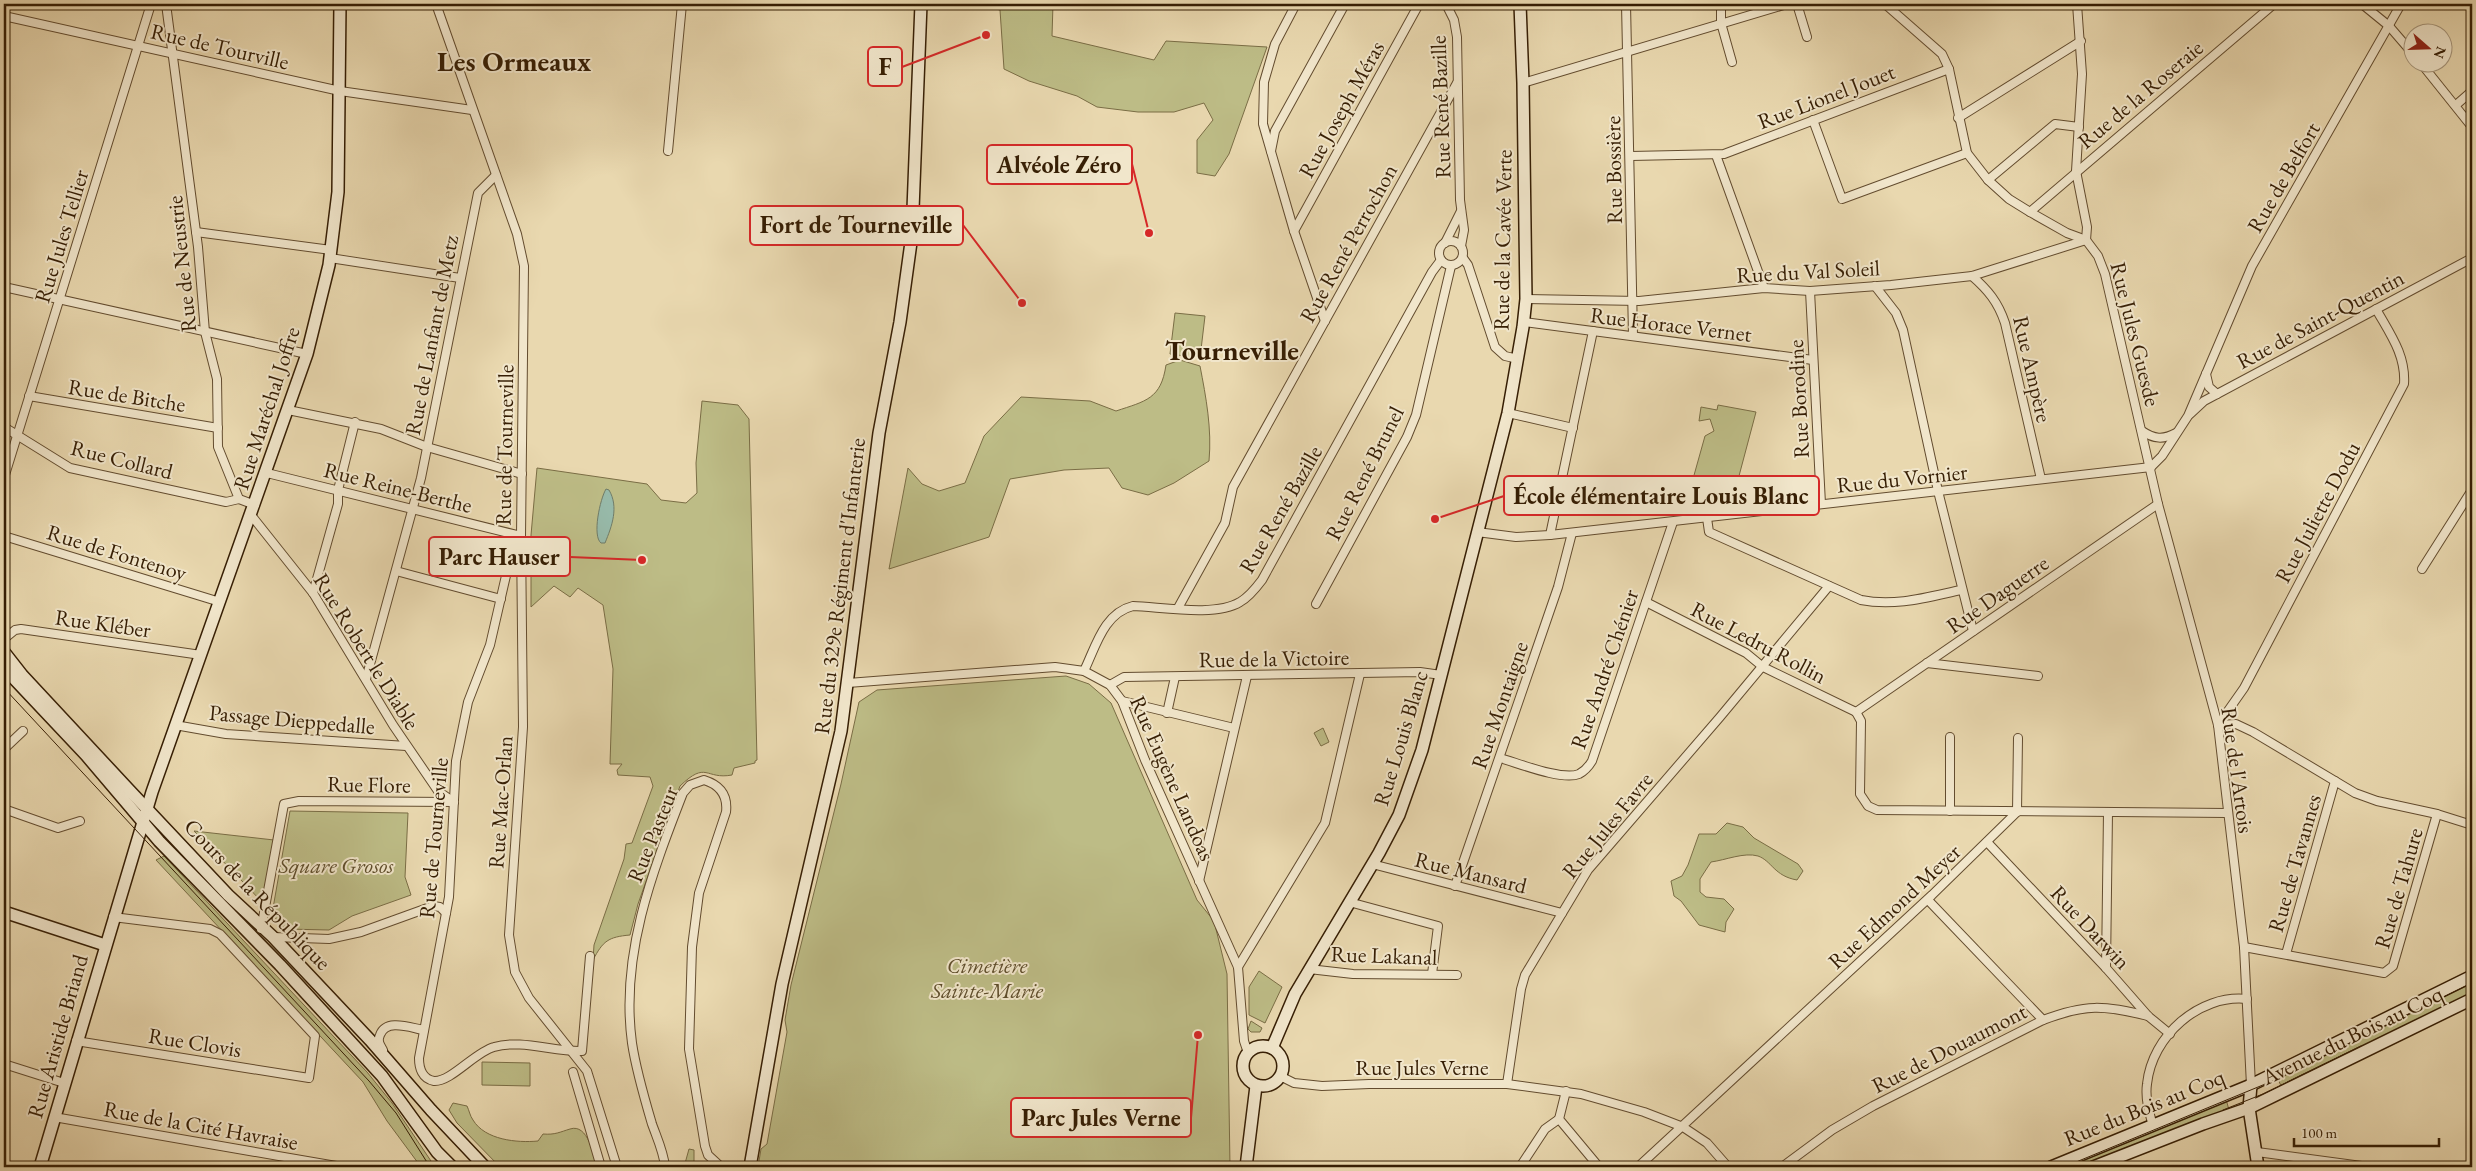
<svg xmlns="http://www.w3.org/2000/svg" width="2476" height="1171" viewBox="0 0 2476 1171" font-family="'EB Garamond',serif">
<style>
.green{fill:#bdbc86;stroke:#7a6d45}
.water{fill:#97baaa;stroke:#707c68}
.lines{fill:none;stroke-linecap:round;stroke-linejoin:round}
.street-casing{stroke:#634c2f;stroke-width:10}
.secondary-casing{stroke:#361e04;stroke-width:14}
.street{stroke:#f1e6cb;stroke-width:8}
.secondary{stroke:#f1e6cb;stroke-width:11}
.tram{stroke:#361e04;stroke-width:1}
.labels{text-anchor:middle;stroke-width:4;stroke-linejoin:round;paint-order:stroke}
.street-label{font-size:22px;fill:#361e04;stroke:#f1e6cb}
.park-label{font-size:22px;font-style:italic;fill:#5e4d2b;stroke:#f1e6cb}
.district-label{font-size:28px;font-weight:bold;fill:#361e04;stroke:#f1e6cb}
.leader{fill:none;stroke:#d62828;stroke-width:2}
.callout-dot{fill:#d62828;stroke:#f1e6cb;stroke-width:2}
.callout{fill:#f1e6cb;stroke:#d62828;stroke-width:2}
.callout-label{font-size:24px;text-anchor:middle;font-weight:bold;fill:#361e04}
</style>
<rect width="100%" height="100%" fill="#e9d8af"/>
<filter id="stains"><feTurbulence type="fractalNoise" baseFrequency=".004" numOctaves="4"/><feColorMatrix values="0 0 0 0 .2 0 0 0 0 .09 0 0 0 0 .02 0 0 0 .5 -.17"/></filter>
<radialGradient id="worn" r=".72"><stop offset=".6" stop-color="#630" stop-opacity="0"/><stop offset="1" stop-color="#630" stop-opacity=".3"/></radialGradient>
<g class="green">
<polygon points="975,4 1053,4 1052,36 1154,60 1166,41 1267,47 1229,154 1215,176 1197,173 1197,140 1213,120 1204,103 1174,112 1138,112 1097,107 1077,96 1029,81 1004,69 1000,10"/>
<polygon points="1175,313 1205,316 1200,358 1170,354"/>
<path d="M1180,360L1200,366C1206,397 1212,429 1209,461L1174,483L1148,495L1122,488L1109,468L1064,470L1010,479L989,537L889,569L908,468L922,484L939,491L965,483L984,436L1021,397L1090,401L1116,411C1146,401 1161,399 1166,365Z"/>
<path d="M702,401L738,405L749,419L757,760L755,761V763L734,768L732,775C705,780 707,760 680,786L638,904L630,935C608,937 603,941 593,960L594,945L624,859L626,844L632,843L653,786L650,777L618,775L617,770L622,764H610L613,669L603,605L578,588L570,597L554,586L531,607V535L537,468L647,484L661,500L686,503L697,493L696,463Z"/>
<polygon points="1718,405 1756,412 1735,491 1691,486 1705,436 1714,431 1710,419 1699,421 1701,407 1717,410"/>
<polygon points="1066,676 1089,684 1111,703 1197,900 1214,921 1227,974 1230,1167 758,1167 761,1149 767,1144 787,1032 785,1020 791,985 841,784 859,702 877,690"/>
<polygon points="1323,728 1329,742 1321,746 1314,733"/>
<polygon points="290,811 408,813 405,877 411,895 352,916 329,930 285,929 272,914"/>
<path d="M1727,823L1743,827L1754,838L1798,864L1803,871L1797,880C1774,876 1772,861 1758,856C1744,852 1726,860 1711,862L1700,879V892L1706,897L1724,899L1734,909L1726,922L1725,932L1699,925L1681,901L1674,896L1671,881L1682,876L1688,865L1699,834H1716Z"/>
<polygon points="194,831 274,840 263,903"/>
<polygon points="164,856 367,1072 392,1103 435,1167 421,1167 387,1121 363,1082 156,860"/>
<polygon points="1259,971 1282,987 1265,1023 1249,1015 1249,987"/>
<polygon points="2472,980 2472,994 2282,1088 2277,1077"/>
<polygon points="1251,1021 1262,1028 1260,1032 1251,1032 1248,1029"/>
<polygon points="482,1062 530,1063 530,1086 482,1085"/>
<polygon points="2226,1099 2229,1110 2082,1167 2057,1167"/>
<path d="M453,1103L467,1106C469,1110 470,1116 473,1120C485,1140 517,1143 538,1141L543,1134C555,1135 560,1132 570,1129C588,1123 594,1156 597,1167H500L457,1123L449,1110Z"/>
<polygon points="689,1149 694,1150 694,1167 684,1167"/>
</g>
<path class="water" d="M606,489L609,490C619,507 612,526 605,543H601C592,536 600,499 606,489Z"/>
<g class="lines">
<defs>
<g id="street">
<polyline points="166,4 198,247 205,332 217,379 218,447 239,499 255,505"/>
<polyline points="436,4 517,234 524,266 521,536 523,727 509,935 515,972 529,998 587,1071 617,1167"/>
<polyline points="1296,4 1275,44 1264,82 1263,124 1294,231 1325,321"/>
<polyline points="1446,4 1454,20 1457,37 1460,200 1464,230 1461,246"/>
<polyline points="1626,4 1633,335"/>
<polyline points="1721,4 1721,23 1732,62"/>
<polyline points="1797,4 1807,37"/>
<polyline points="1885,4 1942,54 1949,69 1967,153 1988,180 2009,199 2030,212 2067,233 2086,240 2098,256 2105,274 2158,504 2218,725 2244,947 2251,1085"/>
<polyline points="2077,4 2082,74 2076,171 2087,227 2086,240"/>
<polyline points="2362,4 2389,26 2414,55"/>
<polyline points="4,16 340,91 472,110"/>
<polyline points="2420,62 2472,127"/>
<polyline points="1523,83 1787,4"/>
<polyline points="2456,105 2472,91"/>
<polyline points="1958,118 2081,41"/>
<polyline points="1813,120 1842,199 1967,153"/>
<polyline points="668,151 682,4"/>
<polyline points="1271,151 1275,131 1345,4"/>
<polyline points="1716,155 1764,288"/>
<polyline points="1631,156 1724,154 1949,69"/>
<polyline points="1988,180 2055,124 2079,127"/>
<polyline points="2030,212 2274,4"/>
<polyline points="1294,231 1419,4"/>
<polyline points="196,232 331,250"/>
<circle cx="1451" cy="253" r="12"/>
<polyline points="1445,243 1461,211"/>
<polyline points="330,258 460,278"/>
<polyline points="1463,258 1468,265 1495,347 1505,356 1518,359"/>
<path d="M1972,276C1988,290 1998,302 2005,323L2041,479"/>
<polyline points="1875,286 1896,313 1903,330 1938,491 1973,631"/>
<polyline points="4,287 307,354"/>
<polyline points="1810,291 1821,504"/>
<polyline points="1526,299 1639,301 1764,288 1810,291 1891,285 1972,276 2086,240"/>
<polyline points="1524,322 1813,360"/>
<polyline points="2206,374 2209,387 2217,394"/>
<polyline points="29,396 218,428"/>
<polyline points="288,410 381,429 427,447 522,474"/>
<polyline points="1508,413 1573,428"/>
<polyline points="2190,414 2204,401 2472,258"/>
<polyline points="4,427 70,468 226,502 239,499"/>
<path d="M2142,431C2154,439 2163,440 2176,433"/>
<polyline points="2151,467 2162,456 2188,416 2252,266 2401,4"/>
<polyline points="267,473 521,536"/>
<polyline points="4,478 151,4"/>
<polyline points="251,515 313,593 393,725 438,791 454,802"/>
<path d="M1707,518L1709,532L1861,600C1895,607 1928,597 1961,590"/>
<polyline points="1477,532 1516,537 1550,535 2151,467"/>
<polyline points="1550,535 1593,331"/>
<polyline points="4,536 220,602"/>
<path d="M519,540L508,567L490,645L468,702L456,761L449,897L419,1058C419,1068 422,1079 434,1081C451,1082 475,1052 494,1047C521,1039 554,1052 582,1051L590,956"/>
<polyline points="2422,569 2472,490"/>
<polyline points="396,571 501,599"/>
<polyline points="313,593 338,504 338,490 355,422"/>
<polyline points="1646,602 1746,653 1763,667 1856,712"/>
<polyline points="1316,604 1407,437 1416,415 1451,266"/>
<polyline points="1178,608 1225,523 1233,487 1457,83"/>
<polyline points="4,639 15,630 21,629 201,655"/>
<polyline points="1927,663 2038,676"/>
<path d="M1084,671C1096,646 1104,613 1133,606C1162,607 1216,617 1240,602C1249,597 1256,588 1262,580L1432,272L1441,260"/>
<polyline points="366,679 421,478 478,193 496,175"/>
<polyline points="848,683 1055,667 1084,671 1110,685 1122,701 1145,760 1238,967 1244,1041 1248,1053"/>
<polyline points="1110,685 1124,677 1420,672 1441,675"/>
<polyline points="1122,701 1234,728"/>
<polyline points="1856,712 1861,721 1860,794 1868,806 1877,810 2227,813"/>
<polyline points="1856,712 2158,504"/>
<polyline points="1167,713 1175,677"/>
<polyline points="175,725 226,734 406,746"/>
<path d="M2218,725L2244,688L2404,384C2406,355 2390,334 2376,309"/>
<polyline points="2218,725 2236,724 2253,732 2355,793 2377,801 2437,814 2472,825"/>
<polyline points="4,749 23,731"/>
<path d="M1500,758C1518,763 1562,781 1579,774C1585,771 1589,766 1592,761L1673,522"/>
<polyline points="4,809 58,828 80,821"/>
<polyline points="1950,811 1950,737"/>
<polyline points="2017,812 2018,738"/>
<polyline points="1987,842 2106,968 2148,1016 2170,1034"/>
<polyline points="1372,864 1562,913"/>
<polyline points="1199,881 1247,676"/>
<polyline points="1455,886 1558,587 1572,533"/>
<polyline points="1928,900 2043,1020"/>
<polyline points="1349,902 1438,926 1432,974"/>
<polyline points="261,929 284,804 299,801 454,802"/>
<polyline points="273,937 329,939 361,932 433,906 440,907 446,913"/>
<polyline points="2244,947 2384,973 2393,966 2437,814"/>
<polyline points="2286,954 2335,781"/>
<polyline points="1238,967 1325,823 1360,674"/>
<polyline points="2106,968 2108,812"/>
<polyline points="1309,969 1353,974 1457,975"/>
<polyline points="76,1041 309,1078 315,1036 220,934 210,929 113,917"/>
<path d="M383,1050C380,1045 377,1041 380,1035C386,1018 411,1028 424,1030"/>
<polyline points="4,1064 64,1083"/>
<polyline points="573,1072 601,1167"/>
<polyline points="1280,1076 1294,1083 1322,1086 1369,1084 1507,1084 1581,1094 1644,1112 1683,1127 1707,1143 1728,1167"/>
<polyline points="1507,1084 1521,989 1525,975 1588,870 1720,717 1829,586"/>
<polyline points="1566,1091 1559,1119 1599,1167"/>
<polyline points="54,1117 342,1167"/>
<path d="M2153,1126C2149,1112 2145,1098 2147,1084C2152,1036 2199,994 2247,999"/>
<polyline points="2257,1152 2369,1167"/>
<path d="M665,1167C664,1153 657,1138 652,1124C644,1097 636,1070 632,1043C620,955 652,873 683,793L690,785L704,780C720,785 728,795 726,812L699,893L692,947L689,1049L705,1146L708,1155L721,1167"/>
<polyline points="1520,1167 1545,1129 1559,1119"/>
<polyline points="1638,1167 1932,895 2017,812"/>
<path d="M1782,1167L1832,1130L1873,1106L2043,1020C2085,1004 2104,1005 2148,1016"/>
</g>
<g id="secondary">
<polyline points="4,652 22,675 130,791 228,895 273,937 370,1040 431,1110 483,1165"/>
<polyline points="4,668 86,755 159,841 280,965 382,1076 437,1152 452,1167"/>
<polyline points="4,912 105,945"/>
<circle cx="1263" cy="1066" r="20"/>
<polyline points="1272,1048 1295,994 1379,853 1399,815 1422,750 1508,413 1523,327 1526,299 1523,83 1520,4"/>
<polyline points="2251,1085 2249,1108 2258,1167"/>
<polyline points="40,1167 152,792 307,354 329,265 338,192 340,4"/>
<polyline points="750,1167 782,984 841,731 879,433 900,322 912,235 921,4"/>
<polyline points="1246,1167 1256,1086"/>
<polyline points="2051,1167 2251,1085 2472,976"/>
<polyline points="2093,1167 2203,1124 2249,1108 2472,999"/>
</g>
</defs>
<use href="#street" class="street-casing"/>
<use href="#secondary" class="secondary-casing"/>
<use href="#street" class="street"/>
<use href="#secondary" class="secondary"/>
<g class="tram">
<polyline points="4,688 369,1081 396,1113 430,1167"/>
<polyline points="2223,1110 2263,1094 2361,1046"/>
<polyline points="2064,1167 2275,1080 2472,983"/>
</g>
</g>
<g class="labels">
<g class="street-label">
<text transform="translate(220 46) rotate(13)" y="8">Rue de Tourville</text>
<text transform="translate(2140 94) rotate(-40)" y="8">Rue de la Roseraie</text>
<text transform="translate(1826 96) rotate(-21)" y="8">Rue Lionel Jouet</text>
<text transform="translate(1440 107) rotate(-92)" y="8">Rue René Bazille</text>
<text transform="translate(1341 109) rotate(-61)" y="8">Rue Joseph Méras</text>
<text transform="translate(1613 170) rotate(-91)" y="8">Rue Bossière</text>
<text transform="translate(2283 177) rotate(-60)" y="8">Rue de Belfort</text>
<text transform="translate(61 236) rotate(-73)" y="8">Rue Jules Tellier</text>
<text transform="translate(1502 240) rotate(-89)" y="8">Rue de la Cavée Verte</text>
<text transform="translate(1348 243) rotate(-61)" y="8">Rue René Perrochon</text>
<text transform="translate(181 264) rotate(-96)" y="8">Rue de Neustrie</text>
<text transform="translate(1808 271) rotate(-3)" y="8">Rue du Val Soleil</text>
<text transform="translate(2320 319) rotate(-28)" y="8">Rue de Saint-Quentin</text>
<text transform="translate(1671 324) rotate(7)" y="8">Rue Horace Vernet</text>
<text transform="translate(2136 334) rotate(76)" y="8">Rue Jules Guesde</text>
<text transform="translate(431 335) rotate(-79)" y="8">Rue de Lanfant de Metz</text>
<text transform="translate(2033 369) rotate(77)" y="8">Rue Ampère</text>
<text transform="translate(127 395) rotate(9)" y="8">Rue de Bitche</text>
<text transform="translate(1798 399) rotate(-93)" y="8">Rue Borodine</text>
<text transform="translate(266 408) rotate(-72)" y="8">Rue Maréchal Joffre</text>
<text transform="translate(504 445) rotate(-89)" y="8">Rue de Tourneville</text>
<text transform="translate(122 459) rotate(14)" y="8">Rue Collard</text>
<text transform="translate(1364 473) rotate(-63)" y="8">Rue René Brunel</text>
<text transform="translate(1902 478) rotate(-6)" y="8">Rue du Vornier</text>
<text transform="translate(398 487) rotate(14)" y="8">Rue Reine-Berthe</text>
<text transform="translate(1280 509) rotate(-60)" y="8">Rue René Bazille</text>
<text transform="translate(2317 512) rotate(-62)" y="8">Rue Juliette Dodu</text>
<text transform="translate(117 552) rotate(17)" y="8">Rue de Fontenoy</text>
<text transform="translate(839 586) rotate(-83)" y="8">Rue du 329e Régiment d'Infanterie</text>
<text transform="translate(1997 594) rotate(-35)" y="8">Rue Daguerre</text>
<text transform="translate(103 623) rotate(8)" y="8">Rue Kléber</text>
<text transform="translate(1759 642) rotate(28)" y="8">Rue Ledru Rollin</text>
<text transform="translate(367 651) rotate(58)" y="8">Rue Robert le Diable</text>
<text transform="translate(1274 658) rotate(-1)" y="8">Rue de la Victoire</text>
<text transform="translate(1604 669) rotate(-71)" y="8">Rue André Chénier</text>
<text transform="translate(1499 705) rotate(-71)" y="8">Rue Montaigne</text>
<text transform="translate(292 719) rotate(5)" y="8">Passage Dieppedalle</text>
<text transform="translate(1400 738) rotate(-73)" y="8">Rue Louis Blanc</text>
<text transform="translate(2238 770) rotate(82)" y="8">Rue de l'Artois</text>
<text transform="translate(1173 778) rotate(66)" y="8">Rue Eugène Landoas</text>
<text transform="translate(369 784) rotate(1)" y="8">Rue Flore</text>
<text transform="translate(500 802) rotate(-86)" y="8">Rue Mac-Orlan</text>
<text transform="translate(1607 825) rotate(-51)" y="8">Rue Jules Favre</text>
<text transform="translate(652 834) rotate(-68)" y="8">Rue Pasteur</text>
<text transform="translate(433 838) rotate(-85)" y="8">Rue de Tourneville</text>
<text transform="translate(2294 863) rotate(-74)" y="8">Rue de Tavannes</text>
<text transform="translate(1471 872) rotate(14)" y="8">Rue Mansard</text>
<text transform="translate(2398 888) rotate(-74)" y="8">Rue de Tahure</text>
<text transform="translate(258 894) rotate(46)" y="8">Cours de la République</text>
<text transform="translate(1894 906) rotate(-43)" y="8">Rue Edmond Meyer</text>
<text transform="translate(2091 927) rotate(47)" y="8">Rue Darwin</text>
<text transform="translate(1384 955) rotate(2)" y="8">Rue Lakanal</text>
<text transform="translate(2352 1035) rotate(-26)" y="8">Avenue du Bois au Coq</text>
<text transform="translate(57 1036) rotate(-74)" y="8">Rue Aristide Briand</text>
<text transform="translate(195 1042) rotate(9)" y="8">Rue Clovis</text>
<text transform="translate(1949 1048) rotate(-27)" y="8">Rue de Douaumont</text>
<text x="1422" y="1075">Rue Jules Verne</text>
<text transform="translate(2144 1107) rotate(-22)" y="8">Rue du Bois au Coq</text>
<text transform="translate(201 1125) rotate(10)" y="8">Rue de la Cité Havraise</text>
</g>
<g class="park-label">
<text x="336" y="873">Square Grosos</text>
<text x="987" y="973">Cimetière<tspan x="987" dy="25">Sainte-Marie</tspan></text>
</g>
<g class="district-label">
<text x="514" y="71">Les Ormeaux</text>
<text x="1232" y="360">Tourneville</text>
</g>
</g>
<path class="leader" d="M986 35L902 67M1149 233L1132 164M1022 303L963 225M1435 519L1504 496M642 560L570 557M1198 1035L1191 1118"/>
<g class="callout-dot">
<circle cx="986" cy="35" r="5"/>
<circle cx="1149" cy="233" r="5"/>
<circle cx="1022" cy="303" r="5"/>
<circle cx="1435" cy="519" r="5"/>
<circle cx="642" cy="560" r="5"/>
<circle cx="1198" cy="1035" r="5"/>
</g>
<g class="callout">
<rect x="868" y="47" width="34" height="39" rx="5"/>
<rect x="987" y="145" width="145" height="39" rx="5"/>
<rect x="750" y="206" width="213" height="39" rx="5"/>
<rect x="1504" y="476" width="315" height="39" rx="5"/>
<rect x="429" y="537" width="141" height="39" rx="5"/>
<rect x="1011" y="1098" width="180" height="39" rx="5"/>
</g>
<g class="callout-label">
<text x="885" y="75">F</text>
<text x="1059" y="173">Alvéole Zéro</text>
<text x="856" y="233">Fort de Tourneville</text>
<text x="1661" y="504">École élémentaire Louis Blanc</text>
<text x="499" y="565">Parc Hauser</text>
<text x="1101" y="1126">Parc Jules Verne</text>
</g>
<rect width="2476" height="1171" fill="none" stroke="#e9d8af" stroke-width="20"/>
<rect x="5" y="5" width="2466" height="1161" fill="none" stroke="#361e04" stroke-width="2.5"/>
<rect x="10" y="10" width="2456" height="1151" fill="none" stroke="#361e04"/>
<g transform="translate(2428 48) rotate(110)"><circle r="24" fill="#f1e6cb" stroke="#a6967b"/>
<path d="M0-4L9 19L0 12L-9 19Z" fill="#8f2418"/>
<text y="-8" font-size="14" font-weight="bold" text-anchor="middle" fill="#361e04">N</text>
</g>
<path d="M2294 1138v8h145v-8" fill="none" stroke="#361e04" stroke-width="2.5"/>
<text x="2301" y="1138" font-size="15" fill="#361e04" stroke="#f1e6cb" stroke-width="4" paint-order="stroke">100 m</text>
<rect width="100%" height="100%" filter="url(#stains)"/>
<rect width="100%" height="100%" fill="url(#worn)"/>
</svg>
